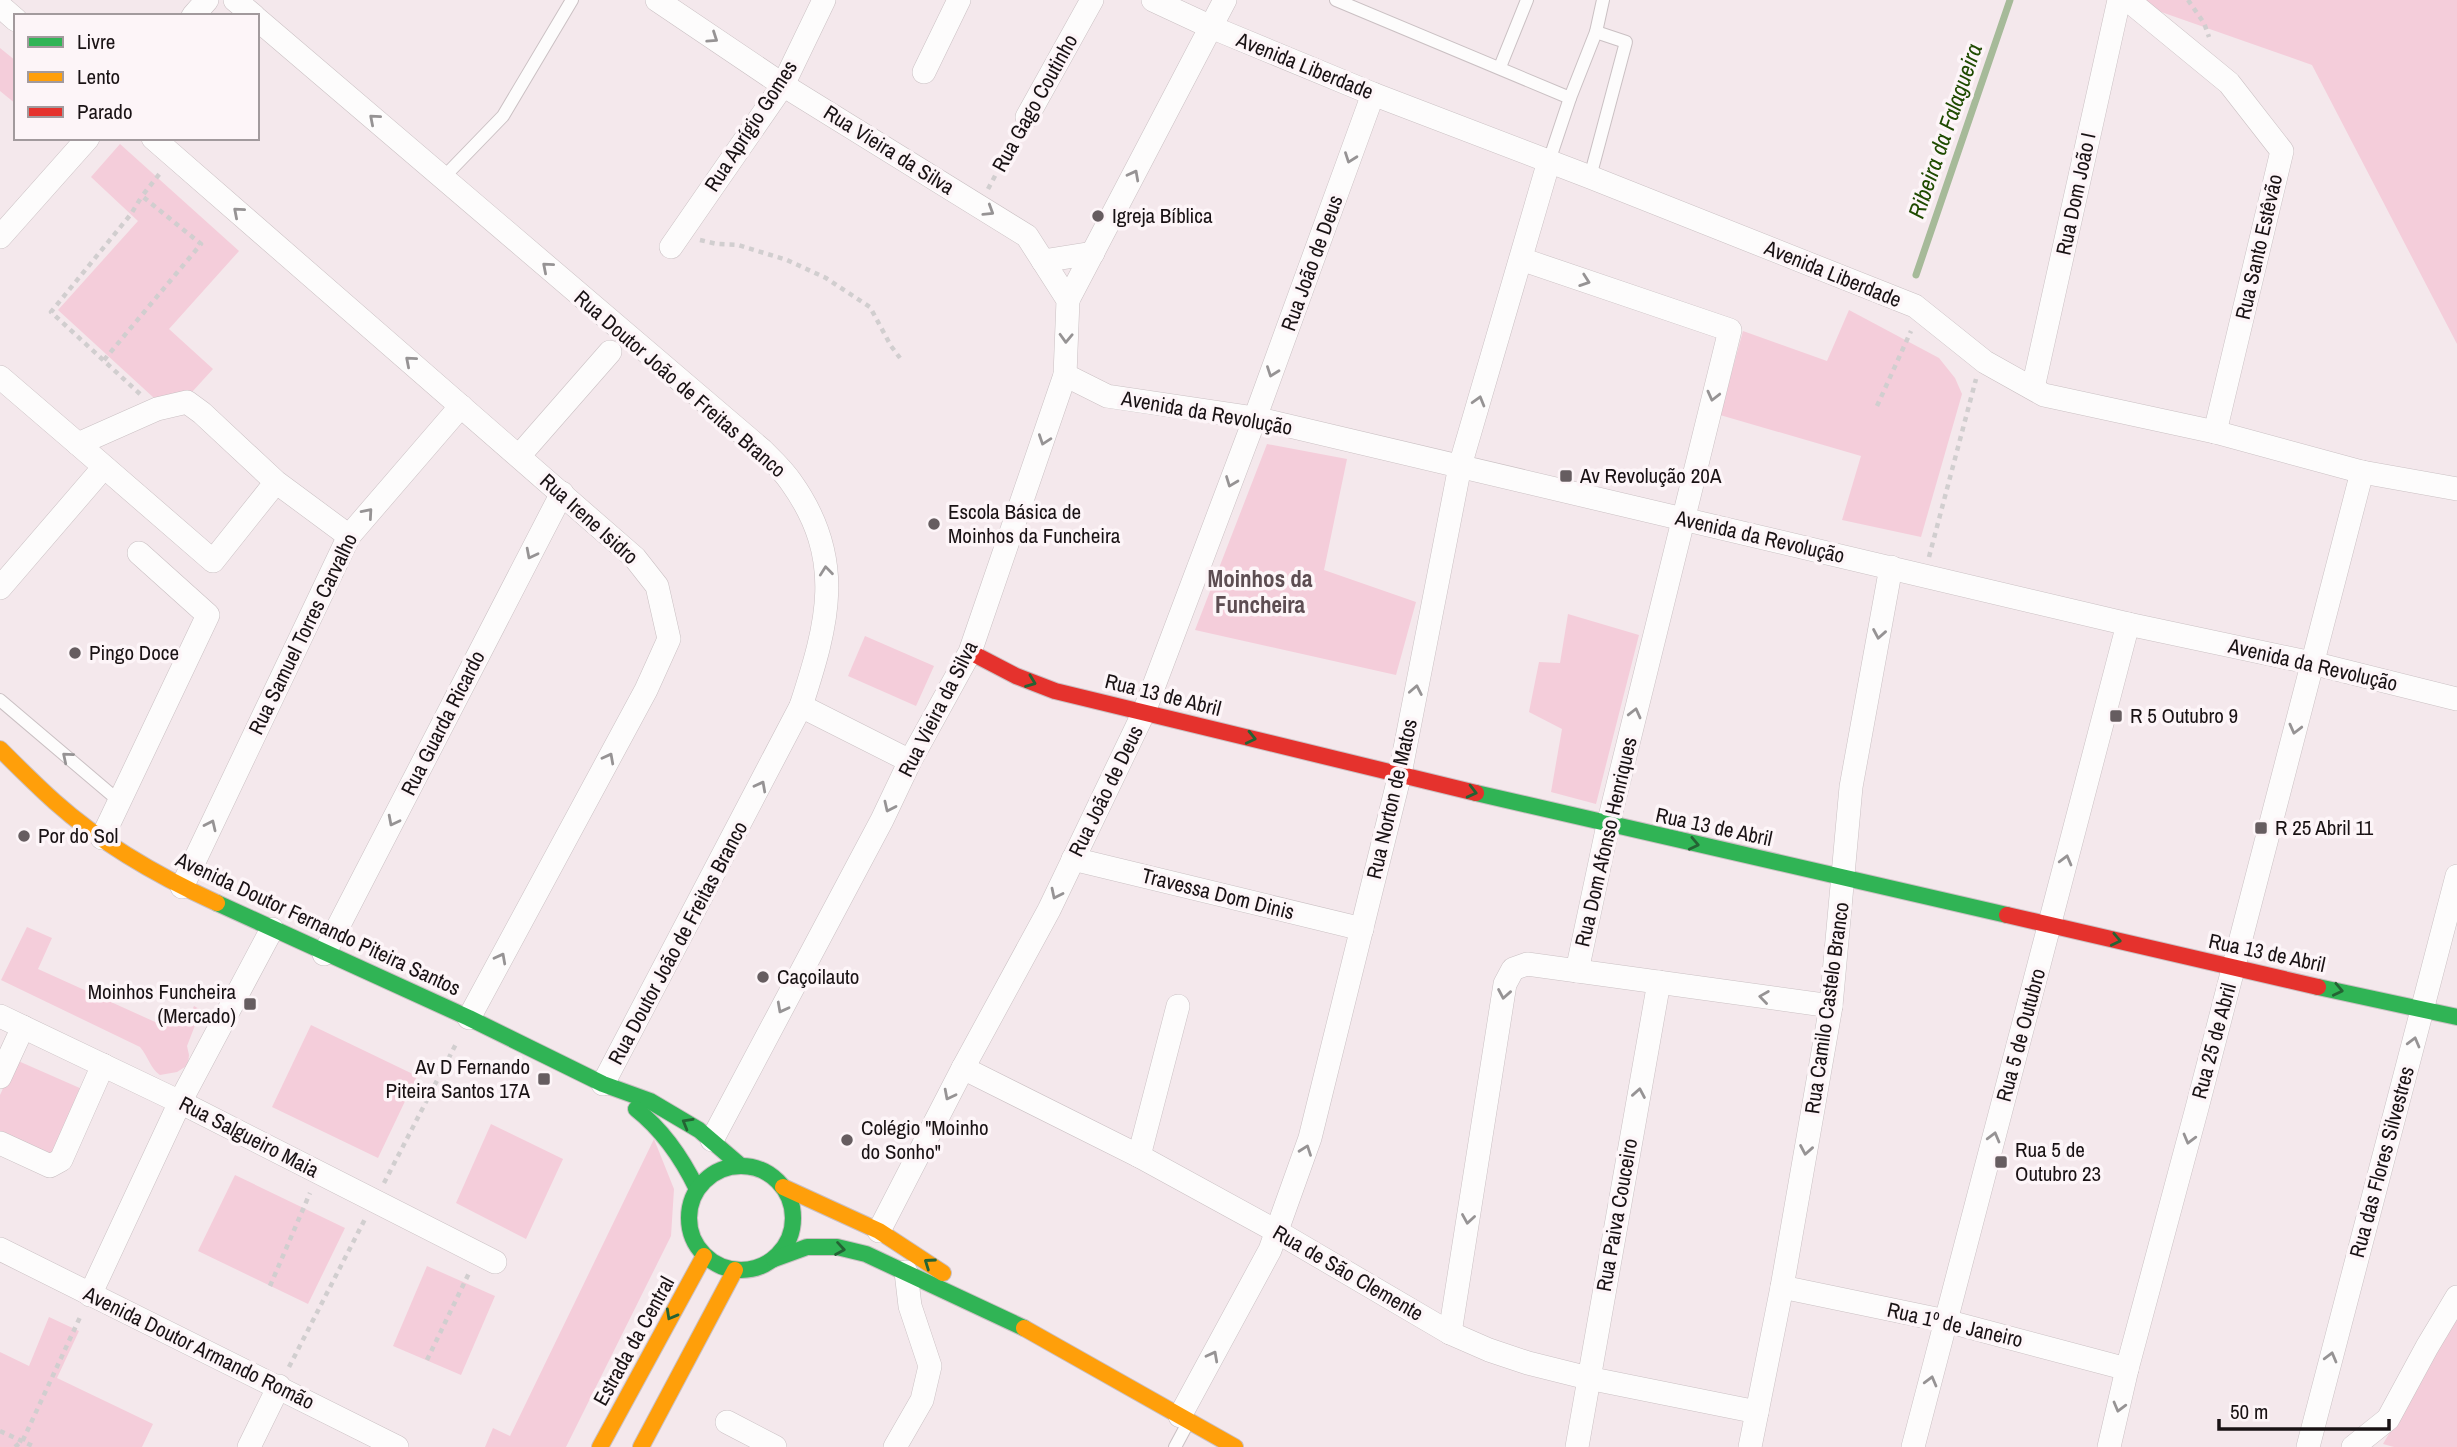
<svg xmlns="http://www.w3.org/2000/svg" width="2457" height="1447" viewBox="0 0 2457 1447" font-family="'Archivo Narrow',sans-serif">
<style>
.green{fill:#f4cdda}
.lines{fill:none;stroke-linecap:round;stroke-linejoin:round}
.stream{stroke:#a6ba99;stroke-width:7}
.lane-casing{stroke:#cac0c3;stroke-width:14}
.street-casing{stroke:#cac0c3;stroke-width:24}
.fast-casing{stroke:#cac0c3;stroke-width:18}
.slow-casing{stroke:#cac0c3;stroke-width:18}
.jam-casing{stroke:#cac0c3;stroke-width:18}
.path{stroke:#d1cecf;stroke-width:4.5;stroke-dasharray:5 5;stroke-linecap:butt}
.lane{stroke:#fdfcfc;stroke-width:12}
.street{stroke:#fdfcfc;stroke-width:23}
.fast{stroke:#30b455;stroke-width:16}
.slow{stroke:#ff9f0a;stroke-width:16}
.jam{stroke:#e5322d;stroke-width:16}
.oneway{stroke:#969394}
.oneway2{stroke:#246334}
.poi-dot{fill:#665d60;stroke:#fdf5f8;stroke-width:2.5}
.labels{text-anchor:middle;stroke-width:7;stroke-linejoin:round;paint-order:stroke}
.street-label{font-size:21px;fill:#191214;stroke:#fdf5f8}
.poi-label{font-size:21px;fill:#191214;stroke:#fdf5f8;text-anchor:start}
.water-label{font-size:23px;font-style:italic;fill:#1f4b00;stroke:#fdf5f8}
.neighbourhood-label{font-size:23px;font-weight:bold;fill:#5d4d52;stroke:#fdf5f8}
</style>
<rect width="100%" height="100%" fill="#f4e8ec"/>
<g class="green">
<polygon points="2127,0 2457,0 2457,344 2312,65"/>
<polygon points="0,48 16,61 16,104 0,91"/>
<polygon points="120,144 239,251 169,329 213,369 192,392 154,398 58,310 138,221 91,177"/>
<polygon points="1849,310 1939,358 1955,378 1962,394 1921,537 1842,520 1861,456 1720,415 1743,331 1827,361"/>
<polygon points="1267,444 1347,459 1324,570 1416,602 1396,675 1195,630"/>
<polygon points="1568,614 1639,635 1596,804 1551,792 1562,729 1529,712 1539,662 1560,663"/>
<polygon points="865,636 934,666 916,706 848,676"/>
<path d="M27,927L52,938L38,969L164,1026L169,1018L185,1025L194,1006L201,1010L187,1046L189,1055L188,1065L177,1072L160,1075C150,1068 148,1056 140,1047L1,980Z"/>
<polygon points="311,1025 417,1076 378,1158 272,1107"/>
<polygon points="16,1060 82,1089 52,1156 0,1132 0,1095"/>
<polygon points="491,1124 563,1159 526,1239 456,1203"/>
<polygon points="654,1139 674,1189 671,1236 566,1447 485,1447 493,1428 510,1436"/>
<polygon points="235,1175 345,1228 308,1304 198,1251"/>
<polygon points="427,1266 495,1296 461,1375 393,1346"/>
<polygon points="49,1317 79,1331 57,1378 153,1424 142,1447 0,1447 0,1352 29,1366"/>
<polygon points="2457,1317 2457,1447 2394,1447 2383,1444"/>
</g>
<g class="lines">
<polyline class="stream" points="1916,275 2010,0"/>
<defs>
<g id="lane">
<polyline points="1336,0 1570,98 1596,32 1603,0"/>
<polyline points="1500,67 1527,0"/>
<polyline points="1549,161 1570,98"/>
<polyline points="1590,177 1626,42 1596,32"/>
<polyline points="443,178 503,116 572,0"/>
<polyline points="0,700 119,801"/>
<polyline points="1175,1447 1189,1421"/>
</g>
<g id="street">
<polyline points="235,0 254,16"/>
<polyline points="657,0 783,85 1027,236 1068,300 1065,375 970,652 910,761 882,820 712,1140"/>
<polyline points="1153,0 1211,27 1373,94 1590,177 1915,306 1985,362 2044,395 2215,432 2362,472 2457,489"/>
<polyline points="2128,0 2229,83 2282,151 2215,432"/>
<polyline points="0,6 16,20"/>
<polyline points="193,16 207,0"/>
<path d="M257,19L762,450C772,460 783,470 791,482C846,559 828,623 801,706L603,1084"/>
<polyline points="924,72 959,0"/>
<polyline points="1027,117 1092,0"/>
<polyline points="153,138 635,558 657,586 669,639 646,690 469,1018"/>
<polyline points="0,237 88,138"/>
<polyline points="671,247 783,85 824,0"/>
<polyline points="1521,259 1730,330 1608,825 1577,971"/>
<polyline points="1043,261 1093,253"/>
<polyline points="1068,300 1225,0"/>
<polyline points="1065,375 1107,396 1255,418 2128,624 2312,663 2457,699"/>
<polyline points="0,377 78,444"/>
<polyline points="2033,388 2119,0"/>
<polyline points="519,456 610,352"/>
<polyline points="276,482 213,561 78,444 157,409 187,402 202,413 276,482 349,536"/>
<polyline points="0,588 104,467"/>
<polyline points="801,706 910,761"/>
<polyline points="102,838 208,615 139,553"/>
<polyline points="1073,859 1362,929"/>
<polyline points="182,887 349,536 461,406"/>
<polyline points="324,954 562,493"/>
<polyline points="0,1016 180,1102 495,1262"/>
<polyline points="963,1068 1139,1156 1276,1231 1450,1333 1489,1350 1528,1363 1588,1378 1757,1412"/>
<polyline points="0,1077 23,1027"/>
<polyline points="0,1143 50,1166 61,1160 103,1065"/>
<polyline points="1139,1156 1178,1006"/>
<polyline points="879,1231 963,1068 1049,910 1144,712 1255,418 1373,94"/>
<polyline points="0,1249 397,1447"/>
<polyline points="1782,1287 1946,1321 2127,1369"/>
<polyline points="90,1295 180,1102 272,929"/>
<polyline points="1450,1333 1505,984 1513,969 1527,964 1831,1006"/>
<polyline points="1180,1416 1270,1250 1310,1138 1400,774 1460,466 1549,161"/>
<polyline points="727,1422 775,1447"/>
<polyline points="249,1447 279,1386"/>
<polyline points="895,1447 922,1400 930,1366 910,1306 906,1272"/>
<polyline points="1577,1447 1659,982"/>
<polyline points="1750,1447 1782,1287 1831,1006 1851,787 1891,567"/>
<polyline points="1913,1447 2128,624"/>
<polyline points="2109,1447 2127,1369 2197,1108 2362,472"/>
<polyline points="2308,1447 2457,876"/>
<polyline points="2353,1447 2388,1419 2427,1347 2457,1297"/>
</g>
<g id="fast">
<polyline points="1476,793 2007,915"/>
<polyline points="217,903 469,1018 603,1084 650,1101 699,1130 741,1166"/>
<polyline points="2318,987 2457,1017"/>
<path d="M636,1109C664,1131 682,1158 697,1189"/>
<circle cx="741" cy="1218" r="52"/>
<polyline points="774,1259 807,1247 837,1247 866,1254 1024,1328"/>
</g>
<g id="slow">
<path d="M0,749C18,767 36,785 55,802C102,844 160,877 217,903"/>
<polyline points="783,1187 879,1231 943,1273"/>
<polyline points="1024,1328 1235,1447"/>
<polyline points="600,1447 704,1256"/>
<polyline points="641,1447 735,1270"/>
</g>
<g id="jam">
<polyline points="970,652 1016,676 1055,691 1476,793"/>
<polyline points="2007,915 2318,987"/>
</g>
</defs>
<use href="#lane" class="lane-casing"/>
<use href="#street" class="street-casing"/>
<use href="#fast" class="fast-casing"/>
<use href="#slow" class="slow-casing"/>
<use href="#jam" class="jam-casing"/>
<g class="path">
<polyline points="2188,0 2204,23 2209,37"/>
<polyline points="988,189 1017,135"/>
<polyline points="700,240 717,244 738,245 787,260 826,278 870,307 891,346 900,358"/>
<polyline points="104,360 201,244 142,196 161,172"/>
<polyline points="140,394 51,312 131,214 142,196"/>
<polyline points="1877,406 1911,331"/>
<polyline points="1929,557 1976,379"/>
<polyline points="384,1183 457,1042"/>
<polyline points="270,1286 310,1193"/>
<polyline points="427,1360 469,1273"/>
<polyline points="289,1367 365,1219"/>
<polyline points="0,1431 35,1447"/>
<polyline points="15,1447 23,1440 81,1315"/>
</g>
<use href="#lane" class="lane"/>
<use href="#street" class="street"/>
<use href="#fast" class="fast"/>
<use href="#slow" class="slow"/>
<use href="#jam" class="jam"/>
</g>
<defs><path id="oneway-chevron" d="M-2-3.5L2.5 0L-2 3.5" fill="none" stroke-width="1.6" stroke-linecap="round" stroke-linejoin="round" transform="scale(1.75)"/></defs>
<g class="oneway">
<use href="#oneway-chevron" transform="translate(713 38) rotate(34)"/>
<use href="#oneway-chevron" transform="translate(374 119) rotate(-139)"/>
<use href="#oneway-chevron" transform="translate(1350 158) rotate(110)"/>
<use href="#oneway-chevron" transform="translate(1134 175) rotate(-62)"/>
<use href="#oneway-chevron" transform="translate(989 211) rotate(32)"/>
<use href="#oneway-chevron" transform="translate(238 212) rotate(-139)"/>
<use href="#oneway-chevron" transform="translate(547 267) rotate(-139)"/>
<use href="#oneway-chevron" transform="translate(1585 281) rotate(19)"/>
<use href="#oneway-chevron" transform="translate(1066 338) rotate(92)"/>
<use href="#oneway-chevron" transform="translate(410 361) rotate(-139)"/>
<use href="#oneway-chevron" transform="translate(1272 372) rotate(110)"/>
<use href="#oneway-chevron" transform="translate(1713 396) rotate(104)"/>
<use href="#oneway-chevron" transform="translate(1479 401) rotate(-74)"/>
<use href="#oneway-chevron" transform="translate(1044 440) rotate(109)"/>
<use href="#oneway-chevron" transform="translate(1231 482) rotate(111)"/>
<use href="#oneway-chevron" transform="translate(368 513) rotate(-49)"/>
<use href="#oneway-chevron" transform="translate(531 554) rotate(117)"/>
<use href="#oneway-chevron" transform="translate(826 571) rotate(-96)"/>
<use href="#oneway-chevron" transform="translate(1879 634) rotate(100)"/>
<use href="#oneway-chevron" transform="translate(1416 690) rotate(-79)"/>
<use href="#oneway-chevron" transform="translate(1635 713) rotate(-76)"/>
<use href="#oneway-chevron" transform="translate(2295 729) rotate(104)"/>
<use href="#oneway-chevron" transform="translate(67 757) rotate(-140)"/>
<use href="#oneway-chevron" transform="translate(609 758) rotate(-62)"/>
<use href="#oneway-chevron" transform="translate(761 786) rotate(-62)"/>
<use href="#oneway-chevron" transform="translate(889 807) rotate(115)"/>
<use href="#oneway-chevron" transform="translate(393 821) rotate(117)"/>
<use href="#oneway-chevron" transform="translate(211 825) rotate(-65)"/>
<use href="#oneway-chevron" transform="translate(2066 860) rotate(-75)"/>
<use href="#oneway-chevron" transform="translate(1056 894) rotate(116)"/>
<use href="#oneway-chevron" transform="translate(501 958) rotate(-62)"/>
<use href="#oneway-chevron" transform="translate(1504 994) rotate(100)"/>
<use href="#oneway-chevron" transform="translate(1764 997) rotate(-172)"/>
<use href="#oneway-chevron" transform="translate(782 1008) rotate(118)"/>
<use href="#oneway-chevron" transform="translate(2414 1042) rotate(-75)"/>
<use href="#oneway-chevron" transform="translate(1639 1093) rotate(-80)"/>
<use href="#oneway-chevron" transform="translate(949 1095) rotate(117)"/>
<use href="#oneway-chevron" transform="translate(1994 1137) rotate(-75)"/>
<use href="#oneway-chevron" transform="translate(2189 1139) rotate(105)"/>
<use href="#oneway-chevron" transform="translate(1306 1150) rotate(-70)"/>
<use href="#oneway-chevron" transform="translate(1806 1150) rotate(100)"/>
<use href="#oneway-chevron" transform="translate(1468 1219) rotate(99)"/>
<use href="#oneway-chevron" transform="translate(1213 1356) rotate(-62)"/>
<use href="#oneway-chevron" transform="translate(2331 1357) rotate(-75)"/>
<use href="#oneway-chevron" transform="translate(1931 1381) rotate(-75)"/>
<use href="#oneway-chevron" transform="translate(2119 1407) rotate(105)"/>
</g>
<g class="oneway2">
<use href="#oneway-chevron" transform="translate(1031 682) rotate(21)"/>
<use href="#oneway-chevron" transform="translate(1251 738) rotate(13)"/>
<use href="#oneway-chevron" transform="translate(1472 792) rotate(14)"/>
<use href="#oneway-chevron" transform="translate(1694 844) rotate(12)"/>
<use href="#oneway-chevron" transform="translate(2116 940) rotate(12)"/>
<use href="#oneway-chevron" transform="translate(2338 990) rotate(12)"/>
<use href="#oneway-chevron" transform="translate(687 1123) rotate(-150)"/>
<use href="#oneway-chevron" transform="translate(840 1249) rotate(9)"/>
<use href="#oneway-chevron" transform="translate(929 1263) rotate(-145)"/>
<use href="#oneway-chevron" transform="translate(671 1315) rotate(119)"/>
</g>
<g class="poi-dot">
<circle cx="1098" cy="216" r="7"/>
<rect x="1559" y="469" width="14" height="14" rx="3.5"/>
<circle cx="934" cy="524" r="7"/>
<circle cx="75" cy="653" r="7"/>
<rect x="2109" y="709" width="14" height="14" rx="3.5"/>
<rect x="2254" y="821" width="14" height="14" rx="3.5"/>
<circle cx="24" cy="836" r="7"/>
<circle cx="763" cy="977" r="7"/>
<rect x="243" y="997" width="14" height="14" rx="3.5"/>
<rect x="537" y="1072" width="14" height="14" rx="3.5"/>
<circle cx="847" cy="1140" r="7"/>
<rect x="1994" y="1155" width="14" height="14" rx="3.5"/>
</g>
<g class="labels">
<g class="street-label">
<text transform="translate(1305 66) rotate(22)" y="7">Avenida Liberdade</text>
<text transform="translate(1035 103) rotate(-61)" y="7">Rua Gago Coutinho</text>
<text transform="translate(751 126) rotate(-57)" y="7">Rua Aprígio Gomes</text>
<text transform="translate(889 150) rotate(32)" y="7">Rua Vieira da Silva</text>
<text transform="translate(2076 194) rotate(-78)" y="7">Rua Dom João I</text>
<text transform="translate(2259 247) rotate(-77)" y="7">Rua Santo Estêvão</text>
<text transform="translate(1312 263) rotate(-70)" y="7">Rua João de Deus</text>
<text transform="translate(1833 274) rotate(22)" y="7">Avenida Liberdade</text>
<text transform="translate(680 384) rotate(41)" y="7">Rua Doutor João de Freitas Branco</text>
<text transform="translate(1207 413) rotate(10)" y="7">Avenida da Revolução</text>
<text transform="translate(589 519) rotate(42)" y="7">Rua Irene Isidro</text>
<text transform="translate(1760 537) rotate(13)" y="7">Avenida da Revolução</text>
<text transform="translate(303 634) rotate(-64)" y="7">Rua Samuel Torres Carvalho</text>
<text transform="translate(2313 665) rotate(13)" y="7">Avenida da Revolução</text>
<text transform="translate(1163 695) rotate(14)" y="7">Rua 13 de Abril</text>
<text transform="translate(938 709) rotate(-63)" y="7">Rua Vieira da Silva</text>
<text transform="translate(443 723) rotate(-63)" y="7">Rua Guarda Ricardo</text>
<text transform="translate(1106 791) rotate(-64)" y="7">Rua João de Deus</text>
<text transform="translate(1392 799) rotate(-77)" y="7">Rua Norton de Matos</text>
<text transform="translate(1714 827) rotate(12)" y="7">Rua 13 de Abril</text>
<text transform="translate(1606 842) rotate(-77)" y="7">Rua Dom Afonso Henriques</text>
<text transform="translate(1218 894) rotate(14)" y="7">Travessa Dom Dinis</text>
<text transform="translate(318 924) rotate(25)" y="7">Avenida Doutor Fernando Piteira Santos</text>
<text transform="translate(678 943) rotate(-62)" y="7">Rua Doutor João de Freitas Branco</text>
<text transform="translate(2267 953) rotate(12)" y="7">Rua 13 de Abril</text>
<text transform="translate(1827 1008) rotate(-82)" y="7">Rua Camilo Castelo Branco</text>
<text transform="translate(2021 1035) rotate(-75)" y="7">Rua 5 de Outubro</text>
<text transform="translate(2214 1041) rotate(-75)" y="7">Rua 25 de Abril</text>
<text transform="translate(249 1137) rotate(27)" y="7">Rua Salgueiro Maia</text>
<text transform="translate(2382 1162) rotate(-75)" y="7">Rua das Flores Silvestres</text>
<text transform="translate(1617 1215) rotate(-80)" y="7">Rua Paiva Couceiro</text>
<text transform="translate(1348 1273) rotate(30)" y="7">Rua de São Clemente</text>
<text transform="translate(1955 1325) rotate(13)" y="7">Rua 1º de Janeiro</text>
<text transform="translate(634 1341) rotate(-61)" y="7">Estrada da Central</text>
<text transform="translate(199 1348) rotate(26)" y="7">Avenida Doutor Armando Romão</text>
</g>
<g class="poi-label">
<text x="1112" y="223">Igreja Bíblica</text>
<text x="1580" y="483">Av Revolução 20A</text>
<text x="948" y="519">Escola Básica de<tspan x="948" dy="24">Moinhos da Funcheira</tspan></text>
<text x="89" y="660">Pingo Doce</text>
<text x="2130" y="723">R 5 Outubro 9</text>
<text x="2275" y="835">R 25 Abril 11</text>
<text x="38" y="843">Por do Sol</text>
<text x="777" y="984">Caçoilauto</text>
<text x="236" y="999" text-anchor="end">Moinhos Funcheira<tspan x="236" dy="24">(Mercado)</tspan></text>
<text x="530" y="1074" text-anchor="end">Av D Fernando<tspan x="530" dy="24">Piteira Santos 17A</tspan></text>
<text x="861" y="1135">Colégio "Moinho<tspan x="861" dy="24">do Sonho"</tspan></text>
<text x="2015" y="1157">Rua 5 de<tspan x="2015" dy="24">Outubro 23</tspan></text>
</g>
<g class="water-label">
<text transform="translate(1945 131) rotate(-71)" y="8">Ribeira da Falagueira</text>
</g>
<g class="neighbourhood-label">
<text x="1260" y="587">Moinhos da<tspan x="1260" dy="26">Funcheira</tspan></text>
</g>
</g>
<rect x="14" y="14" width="245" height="126" fill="#fdf5f8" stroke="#a29a9d" stroke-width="2"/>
<rect x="28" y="37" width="35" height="10" fill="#30b455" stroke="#a29a9d" stroke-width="2"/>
<text x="77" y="49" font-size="21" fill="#191214">Livre</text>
<rect x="28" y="72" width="35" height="10" fill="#ff9f0a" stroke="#a29a9d" stroke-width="2"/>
<text x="77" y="84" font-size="21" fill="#191214">Lento</text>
<rect x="28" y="107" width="35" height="10" fill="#e5322d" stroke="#a29a9d" stroke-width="2"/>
<text x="77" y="119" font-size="21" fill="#191214">Parado</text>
<path d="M2219 1419v10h170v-10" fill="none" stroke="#191214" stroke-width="3.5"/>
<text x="2230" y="1419" font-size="21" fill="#191214" stroke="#fdf5f8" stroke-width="5" paint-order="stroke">50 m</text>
</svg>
